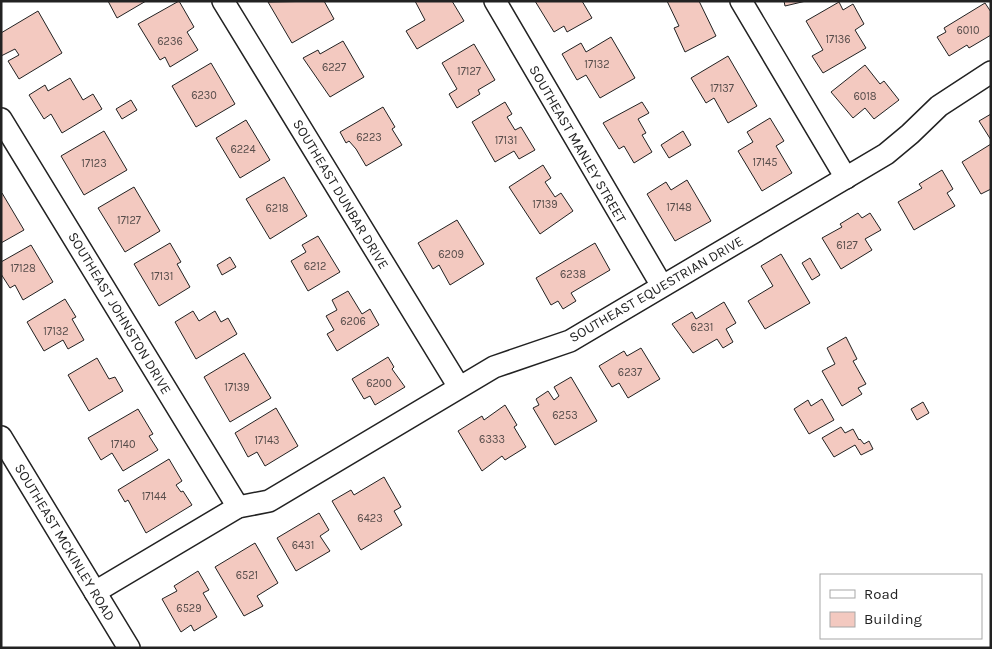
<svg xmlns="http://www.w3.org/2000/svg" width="992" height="649" viewBox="0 0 992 649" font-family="Karla,sans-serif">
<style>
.building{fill:#f3c9c0;stroke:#222}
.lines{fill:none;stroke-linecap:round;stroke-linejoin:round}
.minor-casing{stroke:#222;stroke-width:24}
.minor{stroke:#fff;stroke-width:21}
.labels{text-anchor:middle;stroke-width:4;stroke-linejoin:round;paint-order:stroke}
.number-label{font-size:11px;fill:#564c4a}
.street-label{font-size:14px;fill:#222;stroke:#fff}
</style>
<rect width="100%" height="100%" fill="#fff"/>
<g class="building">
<polygon points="108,1 146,1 117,18"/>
<polygon points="179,1 194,27 187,32 198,50 170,67 165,57 160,60 138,24"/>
<polygon points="324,1 334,19 292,43 268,2"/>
<polygon points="415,1 452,1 464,21 417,49 406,31 425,20"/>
<polygon points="535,1 582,1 592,18 567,32 564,26 554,32"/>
<polygon points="667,1 699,1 716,36 685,52 674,28 679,26"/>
<polygon points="784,1 806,1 785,6"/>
<polygon points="839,2 843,10 853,4 864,24 855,30 866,48 823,73 812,56 823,50 806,21"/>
<polygon points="985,3 991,12 991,35 969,48 967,45 949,56 937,37 946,32 944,28"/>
<polygon points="38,11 62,53 19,79 8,61 19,55 15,49 1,56 1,33"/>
<polygon points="611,37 635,78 600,98 586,75 577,80 562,54 581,43 586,52"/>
<polygon points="343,41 364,77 330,97 303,58 318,50 320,54"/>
<polygon points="474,44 495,80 478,90 480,94 457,108 449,94 457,89 442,63"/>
<polygon points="728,56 757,106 728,123 714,98 706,103 691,78"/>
<polygon points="211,63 235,104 196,127 172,86"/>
<polygon points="865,65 880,84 884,81 899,100 874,119 865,108 853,118 831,92"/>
<polygon points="70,78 83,100 93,94 102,109 62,133 51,114 44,119 29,95 45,85 48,91"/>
<polygon points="131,100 137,110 122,119 116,109"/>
<polygon points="505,102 512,114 507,117 515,130 521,127 535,150 519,159 514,151 495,162 472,122"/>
<polygon points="642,102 649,113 638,119 646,133 642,135 652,152 634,163 624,146 619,149 603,123"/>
<polygon points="383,107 395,127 392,129 402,145 366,166 356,149 349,141 346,143 340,132"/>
<polygon points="991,114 991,140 979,121"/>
<polygon points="770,118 784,141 776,146 792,173 762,191 738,151 753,142 747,132"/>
<polygon points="246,120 270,160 240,178 216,138"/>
<polygon points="104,131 127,170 84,195 61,156"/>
<polygon points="683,131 691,145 669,158 661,145"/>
<polygon points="991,144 991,189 981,194 962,162"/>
<polygon points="543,165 551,178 545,182 555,197 561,193 573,211 540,234 509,187"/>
<polygon points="942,170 953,189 947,193 955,206 914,230 898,202 922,188 919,184"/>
<polygon points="284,177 307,216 270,239 246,199"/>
<polygon points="687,180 711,221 675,241 647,194 666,182 671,190"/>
<polygon points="134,187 160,231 125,252 98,208"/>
<polygon points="2,193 24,230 1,243 1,194"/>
<polygon points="858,213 862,218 870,213 881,230 865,239 872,250 841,269 822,238 842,227 840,224"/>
<polygon points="457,220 484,264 450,285 439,265 433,269 418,243"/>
<polygon points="318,236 340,272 308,291 291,261 306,252 302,245"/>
<polygon points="170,243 181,262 177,264 190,287 159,306 134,264"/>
<polygon points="595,243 610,270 571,293 576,301 563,309 558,301 551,305 536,278"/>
<polygon points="31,245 53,282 23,300 15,285 10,288 1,274 1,262"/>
<polygon points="781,254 810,303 765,329 748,301 773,286 761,266"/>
<polygon points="230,257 236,267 222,275 217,265"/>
<polygon points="810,258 820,275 812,280 802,263"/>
<polygon points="348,291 362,314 370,309 379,325 337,351 327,334 334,330 326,316 337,310 332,300"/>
<polygon points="65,299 76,317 72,319 84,340 68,349 63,340 44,351 27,322"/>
<polygon points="724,302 736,323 726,329 733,342 723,348 717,339 693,353 672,324 692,312 696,319"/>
<polygon points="193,311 199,321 215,311 221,322 228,318 237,334 196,359 175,322"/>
<polygon points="846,337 857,359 853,361 866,384 858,388 862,394 842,406 822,371 835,364 827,348"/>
<polygon points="641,348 660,379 628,398 619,383 612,387 599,366 624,351 627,356"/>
<polygon points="244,353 271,398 230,422 204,377"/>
<polygon points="388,357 394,367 392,369 405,387 375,405 370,396 364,399 352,379"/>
<polygon points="97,358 109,379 115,377 123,391 89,411 68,375"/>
<polygon points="571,377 597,421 555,445 533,408 539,405 536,399 548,391 554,400 559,396 554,387"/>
<polygon points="822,399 834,420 809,434 794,409 808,400 811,406"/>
<polygon points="923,402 929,413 917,420 911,409"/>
<polygon points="505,405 517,425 514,427 526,447 505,460 502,456 482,471 458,431 482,416 484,420"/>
<polygon points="276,408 298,446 265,466 257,452 248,457 235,433"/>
<polygon points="138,409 153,434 149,436 158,450 123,471 112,453 101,460 88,438"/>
<polygon points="841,427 845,433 853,429 859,440 860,439 864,444 869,441 873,449 861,455 855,445 834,457 822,438"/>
<polygon points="169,459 182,481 176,485 181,492 183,491 192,505 146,533 128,500 125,502 118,490"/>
<polygon points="384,477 401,507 394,511 402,525 361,550 332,501 351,490 354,495"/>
<polygon points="319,513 329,530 320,536 330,551 296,571 277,538"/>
<polygon points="255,543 278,583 257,596 263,606 244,616 215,567"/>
<polygon points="198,571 209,590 203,593 217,617 194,631 191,625 181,632 162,599 177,591 174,586"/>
</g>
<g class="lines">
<defs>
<g id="minor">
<polyline points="223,1 459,387"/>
<polyline points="495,1 662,286"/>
<polyline points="741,1 846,178"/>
<polyline points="1,119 238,507"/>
<polyline points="1,437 129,648"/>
<polyline points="95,592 238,507 269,501 494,367 570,341 886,154 910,134 939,106 991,72"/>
</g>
</defs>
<use href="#minor" class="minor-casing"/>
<use href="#minor" class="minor"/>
</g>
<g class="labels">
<g class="number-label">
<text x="968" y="34">6010</text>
<text x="838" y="43">17136</text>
<text x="170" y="45">6236</text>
<text x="597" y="68">17132</text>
<text x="334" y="71">6227</text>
<text x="469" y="75">17127</text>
<text x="722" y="92">17137</text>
<text x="204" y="99">6230</text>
<text x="865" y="100">6018</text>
<text x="369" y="141">6223</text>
<text x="506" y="144">17131</text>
<text x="243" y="153">6224</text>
<text x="765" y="166">17145</text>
<text x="94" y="167">17123</text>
<text x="545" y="208">17139</text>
<text x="679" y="211">17148</text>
<text x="277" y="212">6218</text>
<text x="129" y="224">17127</text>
<text x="847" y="249">6127</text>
<text x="451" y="258">6209</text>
<text x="315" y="270">6212</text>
<text x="23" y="272">17128</text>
<text x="573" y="278">6238</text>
<text x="162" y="280">17131</text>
<text x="353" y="325">6206</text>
<text x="702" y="331">6231</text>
<text x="56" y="335">17132</text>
<text x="630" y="376">6237</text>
<text x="379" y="387">6200</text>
<text x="237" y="391">17139</text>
<text x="565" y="419">6253</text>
<text x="492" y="443">6333</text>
<text x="267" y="444">17143</text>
<text x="123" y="448">17140</text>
<text x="154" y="500">17144</text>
<text x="370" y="522">6423</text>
<text x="303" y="549">6431</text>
<text x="247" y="579">6521</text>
<text x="189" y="612">6529</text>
</g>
<g class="street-label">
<text transform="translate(578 144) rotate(60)" y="5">SOUTHEAST MANLEY STREET</text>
<text transform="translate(341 194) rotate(59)" y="5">SOUTHEAST DUNBAR DRIVE</text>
<text transform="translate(656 289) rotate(-30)" y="5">SOUTHEAST EQUESTRIAN DRIVE</text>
<text transform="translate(120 313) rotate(59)" y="5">SOUTHEAST JOHNSTON DRIVE</text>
<text transform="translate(65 542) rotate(59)" y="5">SOUTHEAST MCKINLEY ROAD</text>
</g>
</g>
<rect width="992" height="649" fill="none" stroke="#222222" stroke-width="5"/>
<rect x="820" y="574" width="162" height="65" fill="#ffffff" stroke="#a7a7a7"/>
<rect x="830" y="590" width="25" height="8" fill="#ffffff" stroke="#a7a7a7"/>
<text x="864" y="599" font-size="15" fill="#222222">Road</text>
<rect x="830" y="612" width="25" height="15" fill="#f3c9c0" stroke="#a7a7a7"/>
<text x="864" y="624" font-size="15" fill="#222222">Building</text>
</svg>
